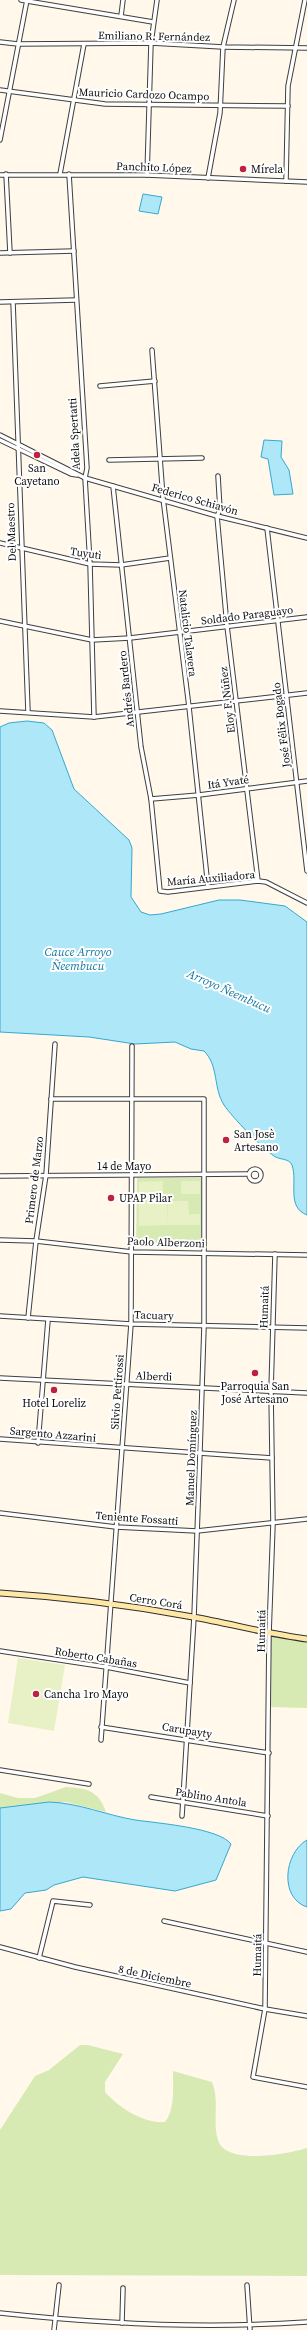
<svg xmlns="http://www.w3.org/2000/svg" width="307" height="2330" viewBox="0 0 307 2330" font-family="'Source Serif 4',serif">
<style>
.green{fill:#d8eab4}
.pitch{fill:#e8f1c6}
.water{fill:#aee7f8;stroke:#34a9d0}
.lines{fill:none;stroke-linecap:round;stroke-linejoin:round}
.street-casing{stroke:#3f3f3f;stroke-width:5.5}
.secondary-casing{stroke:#2e2e2e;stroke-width:7}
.street{stroke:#fff;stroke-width:3.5}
.secondary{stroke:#ffe8a6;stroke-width:5}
.poi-dot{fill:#bf2140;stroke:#fff;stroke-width:1.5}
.labels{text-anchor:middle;stroke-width:4;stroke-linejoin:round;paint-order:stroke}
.street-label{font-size:11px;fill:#0c0c0c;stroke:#fff}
.poi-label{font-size:11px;fill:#0c0c0c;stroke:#fff;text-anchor:start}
.water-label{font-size:12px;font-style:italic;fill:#1377a0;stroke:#fff}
</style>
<rect width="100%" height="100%" fill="#fff8eb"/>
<g class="green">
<polygon points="137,1178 202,1178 201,1246 136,1247"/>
<polygon points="270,1636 307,1639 307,1708 269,1707"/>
<path d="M66,1787C87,1788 99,1791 106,1812L66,1802L0,1808V1793L18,1798H35Z"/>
<path d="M80,2045H88L123,2054L105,2082V2092C118,2107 144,2124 165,2122C175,2110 173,2087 173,2071L212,2082C220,2101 212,2122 218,2140C226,2166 288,2154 307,2148V2276L0,2275V2130L35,2076L49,2070Z"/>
</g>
<g class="pitch">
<polygon points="163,1181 163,1200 139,1200 139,1182"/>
<rect x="181" y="1181" width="19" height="13"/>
<polygon points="168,1201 188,1201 189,1214 200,1214 200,1225 168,1225"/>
<polygon points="139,1203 167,1203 168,1225 139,1226"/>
<polygon points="18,1658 65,1665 54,1731 8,1723"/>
</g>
<g class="water">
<polygon points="143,194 162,197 158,214 139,211"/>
<polygon points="264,440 282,441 281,457 289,470 293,494 274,495 268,459 261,457"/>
<path d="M27,721L44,723L52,730L74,789L129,840L132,848L131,897L141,912L150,915L161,914L219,900H240L285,906L307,922V1215C286,1207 298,1182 292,1165C289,1158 279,1160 274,1156C262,1148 232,1117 224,1105C213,1088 219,1066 204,1051L191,1049L175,1042L135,1044L89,1037L0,1032V727L9,723Z"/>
<path d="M49,1802C79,1803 106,1815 135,1820C157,1823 219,1828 231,1844L216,1880L175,1891L83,1877L54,1885L46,1890L25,1893L11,1909L0,1911V1808Z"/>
<path d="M307,1840V1907C279,1898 284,1853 307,1840Z"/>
</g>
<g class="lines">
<defs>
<g id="street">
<polyline points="21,0 153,22"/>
<polyline points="121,16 123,0"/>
<polyline points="0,42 18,44 151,43 223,47 307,48"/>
<polyline points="0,90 105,104 288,106"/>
<polyline points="0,140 27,0"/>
<polyline points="6,174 10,253"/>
<polyline points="60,174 84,44"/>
<polyline points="69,174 87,468 85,478 90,564 94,717"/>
<polyline points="0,175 147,175 307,182"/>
<polyline points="147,175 151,43 157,0"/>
<polyline points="208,178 220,113 223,47 234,0"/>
<polyline points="286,181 288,86 305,0"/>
<polyline points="0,253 74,251"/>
<polyline points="0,302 76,300"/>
<polyline points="13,302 28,712"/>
<polyline points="152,350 163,498 189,707 208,887"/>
<polyline points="100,386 155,381"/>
<polyline points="0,435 85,478 217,516 307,538"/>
<polyline points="0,440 71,474 77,475"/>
<polyline points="109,460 202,458"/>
<polyline points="218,476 220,510 217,516 227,626 258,881"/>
<polyline points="113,486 141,747 151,799 160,891 168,892 258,881 266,882 307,903"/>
<polyline points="267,528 307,871"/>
<polyline points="0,543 90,564 121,565 170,558"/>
<polyline points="0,621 92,640 130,638 307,617"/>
<polyline points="0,711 94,717 307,693"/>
<polyline points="151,799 199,795 307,781"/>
<polyline points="51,1099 204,1099 204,1326 200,1452 194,1617 182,1816"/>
<circle cx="255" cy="1175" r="6"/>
<polyline points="0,1176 247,1174"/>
<polyline points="0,1240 36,1241 132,1252 307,1255"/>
<polyline points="275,1254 271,1391 273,1524 269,1634 265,2009 253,2077 307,2087"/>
<polyline points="0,1316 131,1324 307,1328"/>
<polyline points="28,1318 36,1241 46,1175 55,1044"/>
<polyline points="0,1378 307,1393"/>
<polyline points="0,1439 272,1458"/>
<polyline points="38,1443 48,1320"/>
<polyline points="0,1513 116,1527 197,1531 307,1519"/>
<polyline points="0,1651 106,1667 190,1683"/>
<polyline points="101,1727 269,1753"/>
<polyline points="101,1740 131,1324 132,1046"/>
<polyline points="0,1770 89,1784"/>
<polyline points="151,1797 268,1816"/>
<polyline points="164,1921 307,1952"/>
<polyline points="0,1947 75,1967 265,2009 307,2016"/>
<polyline points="39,1958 53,1901 90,1905"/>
<polyline points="247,2285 250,2330"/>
<path d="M0,2313C102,2324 205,2329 307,2322"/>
<polyline points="122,2323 123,2288"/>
<polyline points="54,2330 59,2285"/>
</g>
<path id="secondary" d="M0,1593C65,1597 129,1605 193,1617C232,1624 268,1634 307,1639"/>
</defs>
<use href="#street" class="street-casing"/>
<use href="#secondary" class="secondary-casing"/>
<use href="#street" class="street"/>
<use href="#secondary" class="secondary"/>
</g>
<g class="poi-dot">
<circle cx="243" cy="169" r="4"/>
<circle cx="37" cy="455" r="4"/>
<circle cx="226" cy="1140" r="4"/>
<circle cx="111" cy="1198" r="4"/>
<circle cx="255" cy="1373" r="4"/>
<circle cx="54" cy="1390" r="4"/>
<circle cx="36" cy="1694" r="4"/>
</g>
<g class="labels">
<g class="street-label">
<text transform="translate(154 36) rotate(1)" y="4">Emiliano R. Fernández</text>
<text transform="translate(144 94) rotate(2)" y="4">Mauricio Cardozo Ocampo</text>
<text transform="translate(154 167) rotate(2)" y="4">Panchito López</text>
<text transform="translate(74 434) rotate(-93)" y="4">Adela Spertatti</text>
<text transform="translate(195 499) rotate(16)" y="4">Federico Schiavón</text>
<text transform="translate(11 532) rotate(-92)" y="4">Del Maestro</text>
<text transform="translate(86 553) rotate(8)" y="4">Tuyutì</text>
<text transform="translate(247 615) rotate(-7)" y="4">Soldado Paraguayo</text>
<text transform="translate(188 633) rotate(83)" y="4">Natalicio Talavera</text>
<text transform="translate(126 689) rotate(-96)" y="4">Andrés Bardero</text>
<text transform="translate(227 700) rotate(-97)" y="4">Eloy F. Núñez</text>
<text transform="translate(281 725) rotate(-97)" y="4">José Félix Bogado</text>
<text transform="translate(228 782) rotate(-8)" y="4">Itá Yvaté</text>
<text transform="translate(211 878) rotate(-5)" y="4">María Auxiliadora</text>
<text x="124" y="1170">14 de Mayo</text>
<text transform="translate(34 1180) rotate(-83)" y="4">Primero de Marzo</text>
<text transform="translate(166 1242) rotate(2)" y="4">Paolo Alberzoni</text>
<text transform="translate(264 1307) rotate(-88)" y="4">Humaitá</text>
<text transform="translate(154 1315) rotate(2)" y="4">Tacuary</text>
<text transform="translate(154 1376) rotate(2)" y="4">Alberdi</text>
<text transform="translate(117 1392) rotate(-86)" y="4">Silvio Pettirossi</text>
<text transform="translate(53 1434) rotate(5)" y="4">Sargento Azzarini</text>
<text transform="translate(191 1458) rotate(-88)" y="4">Manuel Domínguez</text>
<text transform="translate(137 1518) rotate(4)" y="4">Teniente Fossatti</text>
<text transform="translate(156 1601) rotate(9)" y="4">Cerro Corá</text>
<text transform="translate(261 1631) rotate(-89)" y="4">Humaitá</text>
<text transform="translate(96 1657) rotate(9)" y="4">Roberto Cabañas</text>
<text transform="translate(187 1730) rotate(9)" y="4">Carupayty</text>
<text transform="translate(211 1797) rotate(9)" y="4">Pablino Antola</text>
<text transform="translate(257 1955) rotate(-89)" y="4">Humaitá</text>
<text transform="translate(155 1976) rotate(12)" y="4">8 de Diciembre</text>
</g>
<g class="poi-label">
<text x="251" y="173">Mírela</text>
<text x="37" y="472" text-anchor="middle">San<tspan x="37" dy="13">Cayetano</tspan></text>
<text x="234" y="1138">San Josè<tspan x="234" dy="13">Artesano</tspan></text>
<text x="119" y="1202">UPAP Pilar</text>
<text x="255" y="1390" text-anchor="middle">Parroquia San<tspan x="255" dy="13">José Artesano</tspan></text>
<text x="54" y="1407" text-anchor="middle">Hotel Loreliz</text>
<text x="44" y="1698">Cancha 1ro Mayo</text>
</g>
<g class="water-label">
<text x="78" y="956">Cauce Arroyo<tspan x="78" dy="14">Ñeembucu</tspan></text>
<text transform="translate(229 991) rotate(24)" y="4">Arroyo Ñeembucu</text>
</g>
</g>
</svg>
